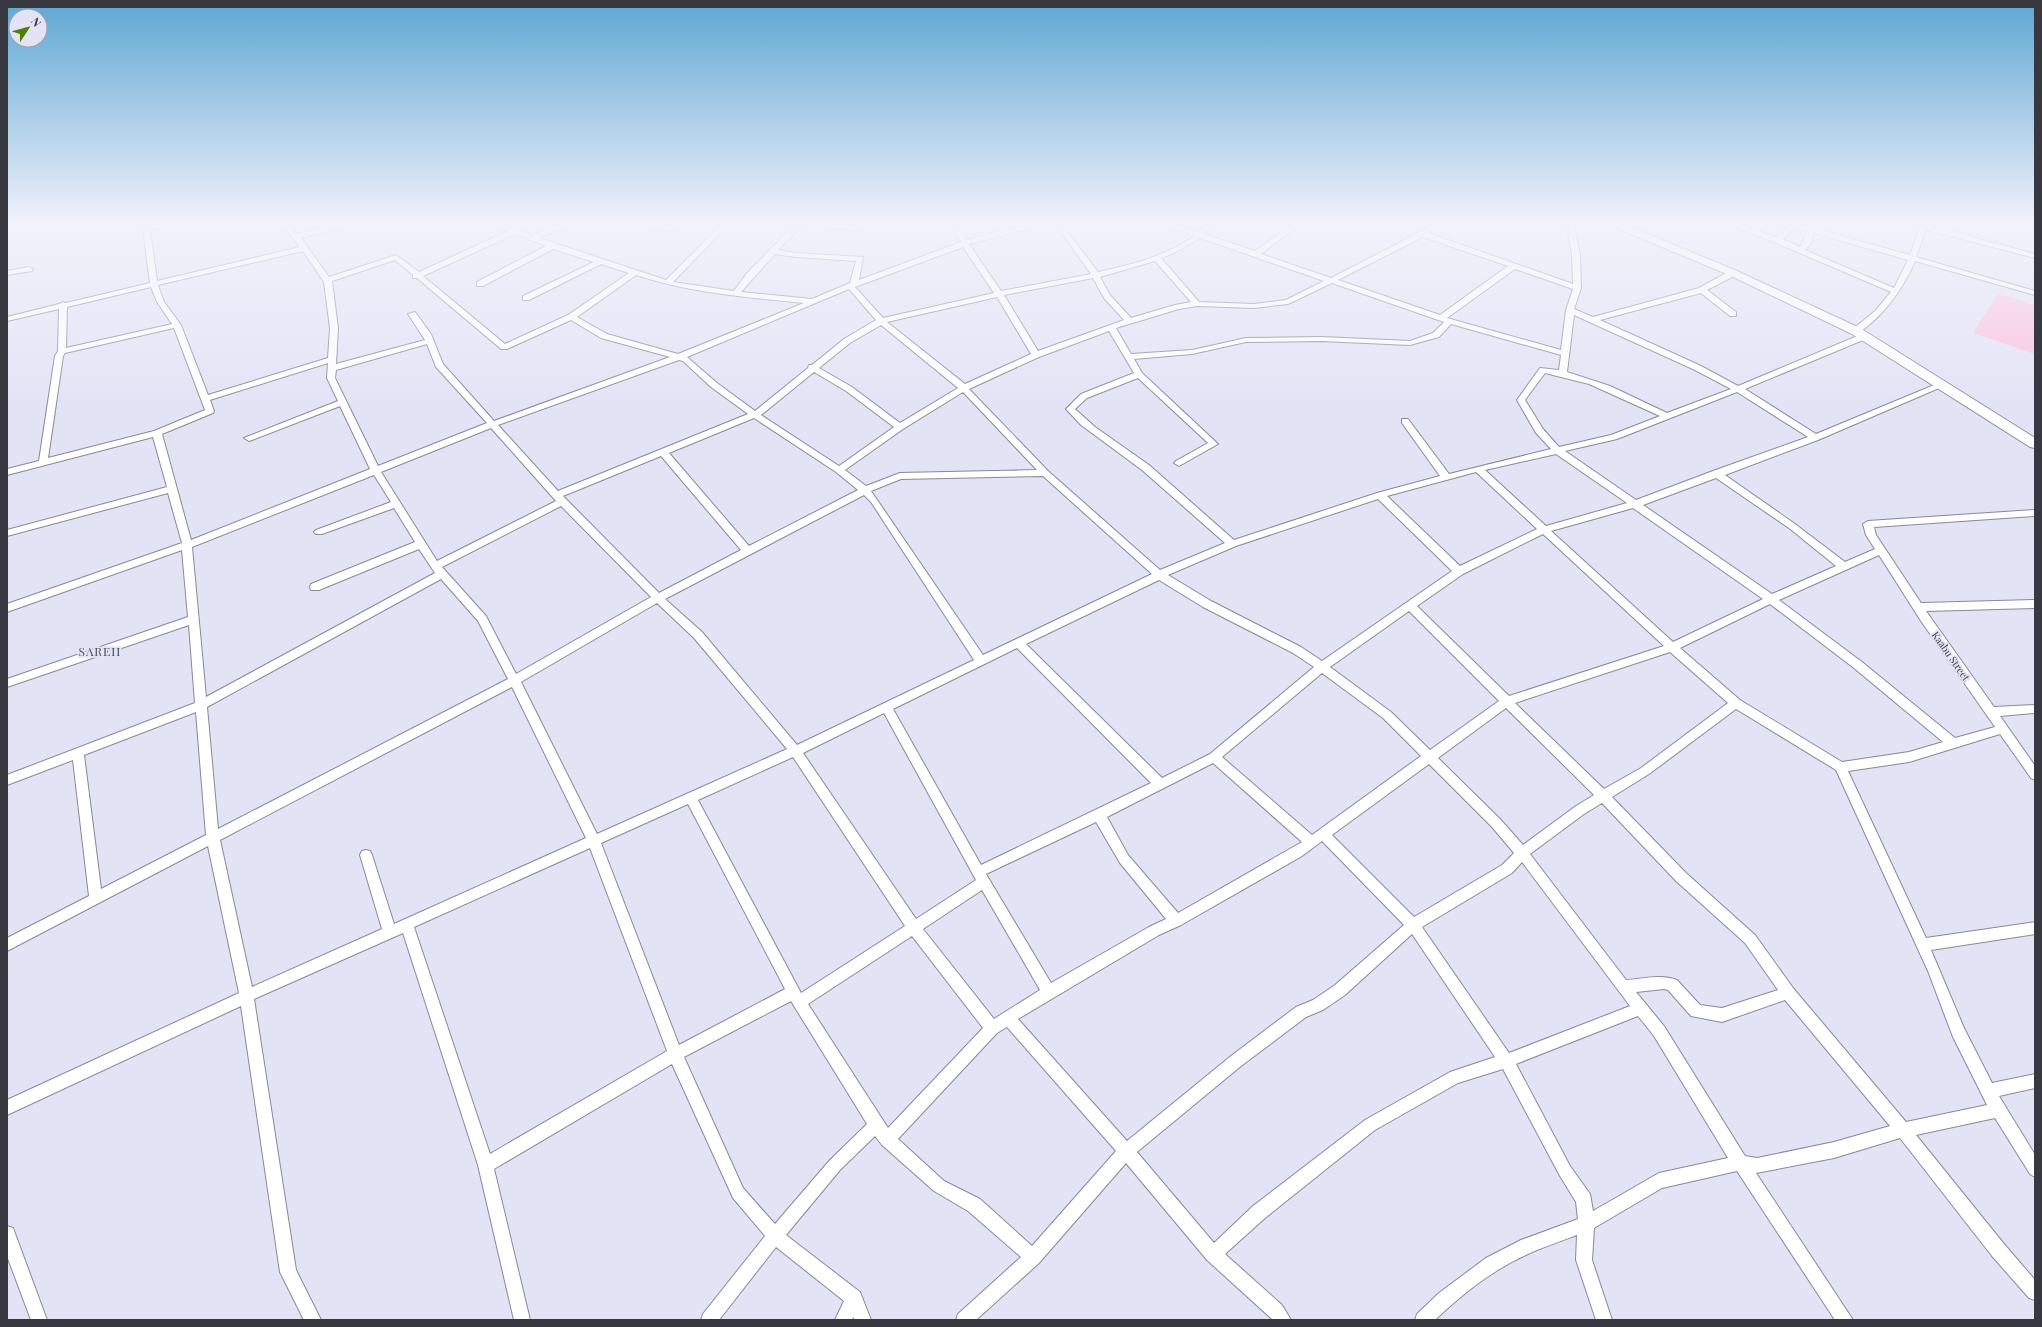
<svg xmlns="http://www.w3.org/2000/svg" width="2042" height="1327" viewBox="0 0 2042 1327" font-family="'Playfair Display',serif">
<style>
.green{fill:#fcc1de}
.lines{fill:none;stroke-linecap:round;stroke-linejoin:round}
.street-casing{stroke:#889;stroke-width:2}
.secondary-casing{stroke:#889;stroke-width:2}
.street{fill:#fff;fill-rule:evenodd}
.secondary{fill:#fff;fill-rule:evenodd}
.labels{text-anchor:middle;stroke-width:3.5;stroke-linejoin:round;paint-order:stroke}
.street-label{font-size:10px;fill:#383840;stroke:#e3e3f6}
.quarter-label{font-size:12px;letter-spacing:1px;fill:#454554;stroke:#e3e3f6}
</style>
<rect width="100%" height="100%" fill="#e3e3f6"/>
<polygon class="green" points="1998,293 2035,305 2035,354 1973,333"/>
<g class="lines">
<defs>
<g id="street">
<path d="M142,222H149L150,226L172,222H185L150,230L157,281L300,247L280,222H287L297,234L348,222H358V224L301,238L329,277L396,255L419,272L508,231L488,224V222H496L532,236L565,222H573V224L539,238L666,280L724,222H731L673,282L734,291L747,273L793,226L770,224L767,222H804L860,226V230H857L801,226L778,250L796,253L863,257L859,280L961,242L951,222H957L967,240L1036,222H1046V224L969,244L1001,291L1091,274L1054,222H1060L1098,272C1130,265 1167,256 1194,236L1159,224V222H1168L1198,232L1209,222H1216L1204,234L1255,251L1296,222H1303L1261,254L1331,278L1420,232L1435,222H1442L1428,233L1573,284L1572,255L1567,227L1550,222H1573L1580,255L1581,288L1574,309L1593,317L1699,288L1730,271H1736V275L1707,290L1736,312V316H1730L1701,293L1600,320L1701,366L1738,386L1862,334H1868V338L1745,389L1816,434L1939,383H1945L1946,385L1818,440L1725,475L1795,524L1845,562L1875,549L1866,535L1863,524L1868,521L2035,510V516L1874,527L1876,535L1921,603L2035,600V608L1926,611L1994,707L2035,705V713L2000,716L2035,766V780L2031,778L2000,734L1909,762L1848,771L1926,938L2035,922V934L1931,950L1964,1028L1992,1083L2035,1074V1088L1999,1096L2035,1155V1177L2030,1174L1995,1118L1916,1135L2004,1244L2035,1280V1300L2029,1298L1992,1256L1900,1138L1834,1158L1756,1173L1853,1320H1835L1737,1171L1662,1188L1594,1228L1592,1260L1612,1320H1596L1576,1260L1577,1235C1550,1245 1523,1254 1498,1270C1475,1284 1454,1302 1435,1320H1415L1417,1314L1439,1293L1486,1258L1521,1240L1578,1219L1576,1202L1560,1176L1503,1069L1458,1083L1375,1130L1265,1218L1225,1254L1282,1305L1291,1320H1273L1207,1260L1126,1163L1039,1263L976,1320H956L958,1314L1021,1257L968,1211L934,1191L882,1145L875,1136L840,1170L786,1235L860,1292L871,1320H855L853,1317L852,1320H835L844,1301L776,1247L719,1320H701L703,1314L765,1236L733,1198L672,1064L494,1169L530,1320H514L478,1165L403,933L254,999L296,1270L321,1320H304L280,1272L241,1006L7,1115V1100L239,993L208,846L7,951V938L89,896L73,760L7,785V775L195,703L189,625L7,687V679L188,617L182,550L7,612V604L182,543L168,493L7,536V530L167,487L153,437L7,475V469L39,461L55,356L58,351L59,309L7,321V317L59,304L63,302L66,303L150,283ZM515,234L546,246L477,282V286H483L553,249L594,262L523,296V300H529L601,264L629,273L568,315L505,344L423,276ZM1423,237L1508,266L1440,315L1338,280ZM1200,238L1324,281L1286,300L1254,304L1199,302L1161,258L1174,253ZM963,247L994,293L883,318L855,287ZM303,251L324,282L330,328L328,358L208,395L181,325L164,302L158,285ZM775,254L796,257L856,261L850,283L812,299L741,292ZM395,260L413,275V278H417L501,349H507L571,320L601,338L670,357L494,421L443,364L431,334L415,312L408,314L425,340L336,364L338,328L332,281ZM1155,261L1191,302L1175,305L1131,318L1110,295L1100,277ZM1515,269L1573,289L1566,310L1561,350L1447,318ZM636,275C690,293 747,297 804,303L678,354L607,334L577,317ZM1093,278L1104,298L1124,320L1038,351L1004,295ZM1332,283L1444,322L1433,333L1410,341L1321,337L1246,338L1192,350L1131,354L1116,328L1179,309L1197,306L1254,308L1288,304ZM151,287L157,302L172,324L66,348L67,307ZM849,289L876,320L844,339L812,365H809L808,368L755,411L717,383L687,357ZM997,297L1031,354L965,384L887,322ZM1574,315L1695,370L1731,389L1667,413L1610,386L1567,372ZM1451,324L1561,355L1559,370L1540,368L1517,400L1536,433L1551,449L1449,474L1408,419H1402V423L1440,476L1377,493L1234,540L1149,465L1095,427L1075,409L1087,398L1138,378L1208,443L1176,461L1174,463L1179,466L1218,444L1142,373L1134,359L1192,354L1246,342L1321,341L1410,345L1439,337ZM881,325L958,388L900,423L852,387L819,368L850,343ZM174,328L205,410L154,431L48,458L63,356L65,353ZM1109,331L1134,373L1081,394L1066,409L1081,425L1142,470L1225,543L1160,570L1048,471L969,389L1039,357ZM427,344L436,367L487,423L378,466L335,378L336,370ZM679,360L683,361L711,387L748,414L558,491L498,425ZM328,363L327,378L338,401L244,438L249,441L252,440L340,406L370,469L191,540L162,434L213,413L214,411L210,400ZM814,372L846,391L894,427L839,466L761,415ZM1545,373L1589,384L1660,416L1611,435L1559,447L1543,429L1525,400ZM963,392L1037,470L900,473L866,486L845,470L903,429ZM1737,392L1808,437L1713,471L1636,500L1565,451L1617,439ZM754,418L836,472L858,490L749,546L669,453ZM491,428L556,501L437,561L381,472ZM1556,454L1627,503L1546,526L1485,470ZM661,456L741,550L659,593L563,496ZM1476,472L1537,529L1460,566L1387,496ZM374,475L391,502L316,530L314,532L316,534H322L394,508L415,542L311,584L310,587L311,590H319L419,549L435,573L206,697L192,547ZM1043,476L1152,574L983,655L871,491L901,479ZM1716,478L1789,528L1836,566L1772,594L1643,505ZM864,495L871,502L974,660L797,745L702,632L665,599ZM1378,499L1452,571L1322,661L1301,647L1211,601L1168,575L1236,546ZM561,506L651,597L516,674L486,616L442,567ZM1633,508L1763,599L1673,642L1551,531ZM1543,534L1664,646L1509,696L1417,606L1463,574ZM1879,555L1921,621L1995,727L1955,738L1862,662L1779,600ZM441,579L478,621L508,679L218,829L207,707ZM1159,580L1203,607L1293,653L1314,667L1210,754L1162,778L1026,644ZM657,603L694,638L787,749L597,834L521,682ZM1770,604L1854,668L1943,742L1909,752L1842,762L1740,700L1680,648ZM1409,611L1499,701L1430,750L1391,712L1330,667ZM1017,648L1151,783L981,865L893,709ZM1670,652L1728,703L1641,768L1604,789L1515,703ZM1322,673L1383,718L1421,756L1312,835L1222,757ZM512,687L586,838L394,924L372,855L370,851L366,850L362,851L360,855L382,929L252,987L220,840ZM1506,708L1594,795L1576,806L1523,845L1500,819L1438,758ZM1736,709L1836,770L1928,971L1953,1037L1987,1105L1906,1122L1793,988L1755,935L1686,873L1612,797L1649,774ZM196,712L206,835L101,889L84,755ZM884,713L976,880L916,919L803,753ZM793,757L905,926L801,993L698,800ZM1213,763L1302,842L1178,913L1128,855L1107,817ZM1429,764L1492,827L1514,853L1502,865L1414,917L1332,835ZM1602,803L1676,881L1745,943L1778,990L1722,1008L1700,1005L1677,980C1661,974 1643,979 1626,980L1530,854L1584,814ZM688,804L785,989L679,1045L601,843ZM1096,822L1120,863L1166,919L1149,927L1051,983L986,874ZM1322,841L1404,925L1335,985L1313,1000L1296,1007L1231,1056L1127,1141L1018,1019L1159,935L1181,925L1302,856ZM590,848L667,1051L490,1154L414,927ZM1522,862L1630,1006L1509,1053L1422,927L1512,873ZM982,890L1040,990L994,1019L923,929ZM1412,934L1495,1057L1450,1072L1365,1120L1253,1206L1214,1243L1137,1152L1241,1066L1306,1017L1323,1010L1345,995ZM912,936L983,1028L888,1128L808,1004ZM1664,989L1668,990L1691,1016L1722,1022L1785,1000L1890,1126L1834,1142L1757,1158L1745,1156L1664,1026L1636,992ZM791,1001L867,1124L830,1160L775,1224L743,1188L684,1057ZM1638,1016L1654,1036L1728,1158L1659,1173L1593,1211L1590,1194L1570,1166L1516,1064ZM1007,1027L1116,1151L1032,1246L980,1199L944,1181L898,1139L997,1033Z"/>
<path d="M641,222C652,221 662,228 673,226C680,225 683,221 691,222C679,234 654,232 641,222Z"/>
<path d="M1722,222H1732L1752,229L1761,222H1768L1758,231L1776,237L1788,226L1780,224V222H1790L1910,255L1920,228L1902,222L1921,224L1922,222H1928V225L2035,254V258L1926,230L1916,257L2035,291V295L1915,261C1904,286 1890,307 1869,325C1865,328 1861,332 1856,333H1853V329L1875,311L1891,292L1774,242ZM1795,228L1808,231L1800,247L1782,239ZM1814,233L1908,260L1894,288L1805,250L1811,243Z"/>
<polygon points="29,267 33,269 32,271 7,275 7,271"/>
<polygon points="7,1226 13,1228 47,1320 31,1320 7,1256"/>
</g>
<polygon id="secondary" points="1606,222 1619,222 1737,271 1860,328 2035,438 2035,448 2030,447 1852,334 1729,275 1607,224"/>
</defs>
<use href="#street" class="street-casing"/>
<use href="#secondary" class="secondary-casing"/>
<use href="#street" class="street"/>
<use href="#secondary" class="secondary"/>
</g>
<linearGradient id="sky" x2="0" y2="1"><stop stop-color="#5da7d3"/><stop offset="0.55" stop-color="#f2f2fb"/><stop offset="1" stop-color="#f2f2fb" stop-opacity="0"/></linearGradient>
<rect width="2042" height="407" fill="url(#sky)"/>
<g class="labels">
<g class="street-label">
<text transform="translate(1951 656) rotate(55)" y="4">Kaabu Street</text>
</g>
<g class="quarter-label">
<text x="100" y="656">SAREH</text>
</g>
</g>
<rect width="2042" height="1327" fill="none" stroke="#383840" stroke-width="16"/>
<g transform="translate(28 28) rotate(54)"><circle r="19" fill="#e3e3f6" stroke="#9f9fad"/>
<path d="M0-3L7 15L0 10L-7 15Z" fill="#527d00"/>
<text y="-6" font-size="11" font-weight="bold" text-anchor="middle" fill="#383840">N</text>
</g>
</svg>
